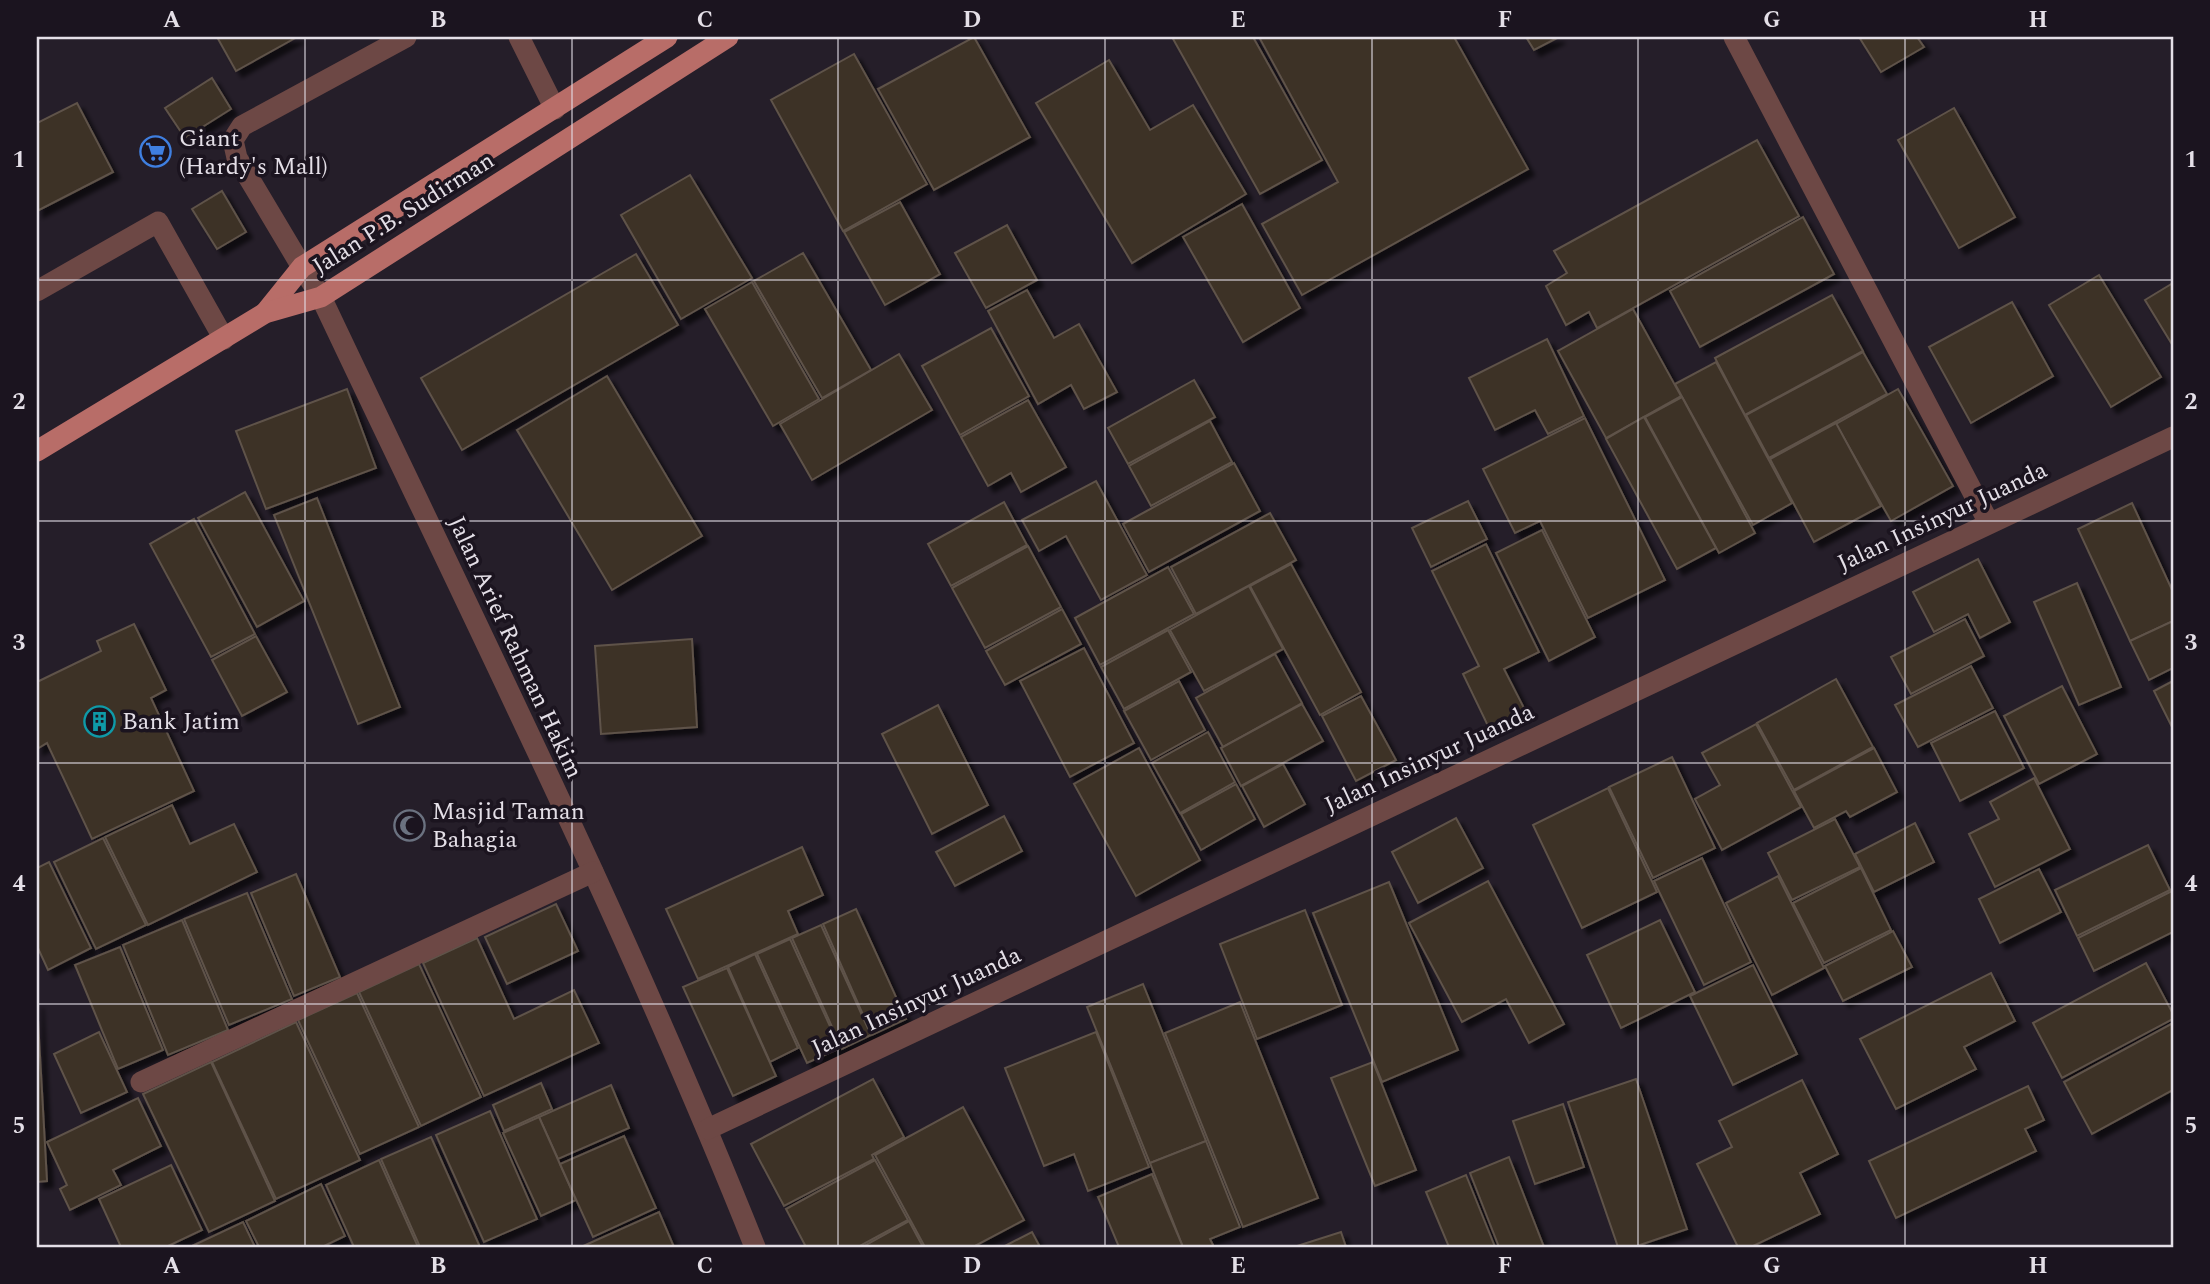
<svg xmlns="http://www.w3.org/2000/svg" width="2210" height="1284" viewBox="0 0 2210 1284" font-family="Spectral,serif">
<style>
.building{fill:#3c3127;stroke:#5f5349;stroke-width:2;filter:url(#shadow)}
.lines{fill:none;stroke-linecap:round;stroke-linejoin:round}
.service{stroke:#6d4845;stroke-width:21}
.minor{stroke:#6d4845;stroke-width:21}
.primary{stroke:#b86d68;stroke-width:21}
.grid{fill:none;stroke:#e4dfe7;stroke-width:2;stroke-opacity:0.55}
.labels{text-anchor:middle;stroke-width:7;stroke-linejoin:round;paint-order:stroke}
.poi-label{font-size:24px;fill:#e4dfe7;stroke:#1b141f;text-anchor:start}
.street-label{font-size:24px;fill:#e4dfe7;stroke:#1b141f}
.neatline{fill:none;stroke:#e4dfe7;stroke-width:2.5}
.grid-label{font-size:23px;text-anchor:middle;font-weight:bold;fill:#e4dfe7}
</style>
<defs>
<filter id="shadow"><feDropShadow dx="6" dy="6" stdDeviation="2" flood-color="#0009"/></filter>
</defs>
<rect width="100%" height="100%" fill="#251e29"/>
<g class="building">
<polygon points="217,37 297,37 236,71"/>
<polygon points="974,37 1030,137 934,190 878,89"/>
<polygon points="1172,37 1253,37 1322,160 1260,194"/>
<polygon points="1259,37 1454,37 1528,169 1302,295 1262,224 1338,182"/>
<polygon points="1526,37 1559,37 1534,50"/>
<polygon points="1859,37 1917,37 1924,47 1881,72"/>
<polygon points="854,54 927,184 843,231 771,100"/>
<polygon points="1109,60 1150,130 1193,105 1246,194 1132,263 1036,103"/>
<polygon points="212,78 231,109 185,138 165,108"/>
<polygon points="77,103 113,172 37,211 37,123"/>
<polygon points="1954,108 2015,217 1959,248 1898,140"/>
<polygon points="1757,140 1799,216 1597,328 1589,312 1566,325 1546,286 1567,273 1554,251"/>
<polygon points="690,175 752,278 681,319 621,215"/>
<polygon points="222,191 246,232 217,249 192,209"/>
<polygon points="900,202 940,274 885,305 844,232"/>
<polygon points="1242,204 1300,308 1243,342 1183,237"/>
<polygon points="1803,217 1834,274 1700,347 1670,291"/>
<polygon points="1007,225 1037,280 986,308 955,253"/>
<polygon points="803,253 871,370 822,398 754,281"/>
<polygon points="636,254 678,325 462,450 421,378"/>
<polygon points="2099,275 2161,377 2111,407 2049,305"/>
<polygon points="752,282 819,399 773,426 705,309"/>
<polygon points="2173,283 2173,346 2145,300"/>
<polygon points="1027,290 1054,338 1079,324 1117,392 1084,409 1071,385 1038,404 988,311"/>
<polygon points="1832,295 1863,351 1745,415 1715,358"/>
<polygon points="2012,302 2053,376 1971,423 1929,347"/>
<polygon points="1633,309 1681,396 1606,438 1558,351"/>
<polygon points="991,328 1029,396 960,435 922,366"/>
<polygon points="1547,339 1584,416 1548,434 1535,410 1495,430 1469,378"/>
<polygon points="1863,352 1887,394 1769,458 1746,415"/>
<polygon points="899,354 932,410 812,480 780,424"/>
<polygon points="1716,362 1792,503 1753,525 1675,384"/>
<polygon points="607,376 702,536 612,590 517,430"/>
<polygon points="1194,380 1215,417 1128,464 1108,428"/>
<polygon points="347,389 376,468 266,509 236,431"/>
<polygon points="1898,389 1953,486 1891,521 1836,424"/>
<polygon points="1682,397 1755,533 1719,553 1645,417"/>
<polygon points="1028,400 1066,467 1021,492 1011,473 988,486 961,437"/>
<polygon points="1644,417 1716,548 1677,569 1606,439"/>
<polygon points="1585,418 1665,580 1588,618 1540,521 1515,533 1483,469"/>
<polygon points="1210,421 1232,462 1151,506 1129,466"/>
<polygon points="1836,423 1881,506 1814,542 1770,459"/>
<polygon points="1234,463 1260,511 1149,572 1123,524"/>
<polygon points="1096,481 1147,575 1101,600 1066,536 1039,551 1022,520"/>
<polygon points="245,492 304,601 257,627 198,518"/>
<polygon points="317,498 400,707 358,724 274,515"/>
<polygon points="1468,501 1487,539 1431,567 1412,528"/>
<polygon points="1004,502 1027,545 951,586 928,544"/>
<polygon points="2132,503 2173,592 2173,621 2130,641 2078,529"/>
<polygon points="1270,513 1296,560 1196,614 1171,567"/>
<polygon points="194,519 255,634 211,657 150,544"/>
<polygon points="1542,530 1595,637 1549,661 1496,553"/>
<polygon points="1486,544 1539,652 1504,669 1525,710 1489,728 1463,674 1479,666 1432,571"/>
<polygon points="1028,546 1061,607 985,648 952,588"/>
<polygon points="1978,559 2010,622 1980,638 1968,614 1934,632 1913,592"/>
<polygon points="1291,564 1361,692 1320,715 1250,586"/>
<polygon points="1168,567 1194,614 1100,665 1075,618"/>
<polygon points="2077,583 2121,687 2079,705 2034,602"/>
<polygon points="1249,586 1283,649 1204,691 1170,630"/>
<polygon points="1062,609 1081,644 1005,685 986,651"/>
<polygon points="1965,619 1984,656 1911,694 1891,657"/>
<polygon points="2173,621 2173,668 2149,680 2130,641"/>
<polygon points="134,624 166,690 151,698 194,791 92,839 47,743 37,749 37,682 101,651 97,641"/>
<polygon points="1168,630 1191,672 1124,709 1101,667"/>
<polygon points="256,636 287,692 242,716 212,660"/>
<polygon points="692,639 697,727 601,734 595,646"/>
<polygon points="1084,648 1134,743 1070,777 1020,681"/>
<polygon points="1275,654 1302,703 1223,747 1196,698"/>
<polygon points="1971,666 1993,708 1918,747 1895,705"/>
<polygon points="1836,679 1873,747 1794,790 1757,723"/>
<polygon points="1179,681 1205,730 1151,760 1124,711"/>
<polygon points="2173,681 2173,729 2154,691"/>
<polygon points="2062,686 2097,754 2039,784 2004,716"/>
<polygon points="1361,696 1396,760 1356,781 1322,716"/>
<polygon points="1302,704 1323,741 1241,786 1221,748"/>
<polygon points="938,705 988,805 932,834 882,734"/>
<polygon points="1995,711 2024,768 1960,801 1931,743"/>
<polygon points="1756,724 1801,807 1722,850 1695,799 1720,785 1702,753"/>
<polygon points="1208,732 1235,782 1180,813 1152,763"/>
<polygon points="1139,748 1200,860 1136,896 1074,784"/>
<polygon points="1874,748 1897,792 1850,817 1846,811 1814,828 1794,791"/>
<polygon points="1672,757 1715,848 1653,878 1609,787"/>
<polygon points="1283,764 1305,804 1264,827 1242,786"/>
<polygon points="2034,778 2070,849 1995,887 1969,834 1999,819 1990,802"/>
<polygon points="1236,784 1255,819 1201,850 1181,814"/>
<polygon points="1608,788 1657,892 1582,928 1533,825"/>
<polygon points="172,805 190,844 234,824 257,872 148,925 105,837"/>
<polygon points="1004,816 1022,851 955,886 936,852"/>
<polygon points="1456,818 1483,868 1418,903 1392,852"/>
<polygon points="1835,819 1860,867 1792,900 1768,853"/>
<polygon points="1915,823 1934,862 1874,892 1855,854"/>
<polygon points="103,838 146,925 96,949 54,862"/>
<polygon points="2148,845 2170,890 2077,936 2055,890"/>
<polygon points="802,847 823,895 788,911 798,934 698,979 666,909"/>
<polygon points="1702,858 1751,962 1704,985 1654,881"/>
<polygon points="49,862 91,948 48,970 37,946 37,868"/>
<polygon points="1861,868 1891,930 1824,963 1793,903"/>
<polygon points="2039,869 2061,912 2000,943 1979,899"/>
<polygon points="296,874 340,977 294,996 251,893"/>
<polygon points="1778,876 1824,968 1772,995 1726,903"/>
<polygon points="1488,881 1564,1024 1529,1043 1506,999 1462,1022 1409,923"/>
<polygon points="1389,882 1458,1050 1382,1082 1313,913"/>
<polygon points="2172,891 2173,932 2094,971 2078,938"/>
<polygon points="247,893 292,999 229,1025 184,919"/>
<polygon points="556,904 578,951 507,984 485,937"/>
<polygon points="856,909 906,1019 872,1035 823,924"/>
<polygon points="1305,910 1342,1005 1257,1039 1220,944"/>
<polygon points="182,920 228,1030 168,1055 123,945"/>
<polygon points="1660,920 1695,992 1621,1028 1587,955"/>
<polygon points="821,925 871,1035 842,1049 792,938"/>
<polygon points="1893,931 1912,967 1843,1001 1825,966"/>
<polygon points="477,938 514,1019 574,990 599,1043 484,1096 423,963"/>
<polygon points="790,939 840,1048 807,1063 757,954"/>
<polygon points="120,947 163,1050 118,1069 75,965"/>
<polygon points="755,954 798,1048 770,1062 728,967"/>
<polygon points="2146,963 2173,1014 2173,1019 2062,1078 2033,1023"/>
<polygon points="419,964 481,1097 421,1126 359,992"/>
<polygon points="1753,965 1797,1054 1733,1085 1690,996"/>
<polygon points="727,968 776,1076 733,1096 683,987"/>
<polygon points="1991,973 2015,1021 1964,1047 1976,1069 1896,1109 1860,1039"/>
<polygon points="1143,984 1206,1141 1150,1163 1087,1007"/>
<polygon points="357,993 419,1127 360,1154 298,1020"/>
<polygon points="37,1002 47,1181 37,1182"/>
<polygon points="1240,1002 1318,1198 1243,1227 1165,1033"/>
<polygon points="296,1022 360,1160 276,1199 212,1062"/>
<polygon points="2173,1023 2173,1090 2092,1134 2064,1082"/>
<polygon points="99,1032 127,1092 81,1113 54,1054"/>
<polygon points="1096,1032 1149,1167 1088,1191 1074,1154 1044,1166 1005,1068"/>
<polygon points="211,1062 275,1201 209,1232 143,1094"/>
<polygon points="1373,1062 1416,1170 1375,1186 1331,1078"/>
<polygon points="873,1079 904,1137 872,1155 874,1159 784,1206 751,1144"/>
<polygon points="1636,1079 1687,1229 1634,1247 1618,1247 1568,1102"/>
<polygon points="1802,1080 1838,1154 1800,1173 1820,1214 1751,1247 1738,1247 1697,1164 1732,1147 1719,1121"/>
<polygon points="541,1083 552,1109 504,1131 493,1105"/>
<polygon points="611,1085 629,1128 558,1159 539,1117"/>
<polygon points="2028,1086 2044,1120 2025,1129 2036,1151 1896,1218 1869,1161"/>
<polygon points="138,1098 161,1146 113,1170 121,1185 70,1210 60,1189 67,1185 47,1142"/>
<polygon points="1563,1104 1584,1167 1535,1184 1513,1121"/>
<polygon points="963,1107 1024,1220 973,1247 925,1247 875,1155"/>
<polygon points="490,1111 537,1219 484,1242 436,1135"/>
<polygon points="539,1117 576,1200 541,1216 503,1133"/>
<polygon points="624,1136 656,1208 593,1237 560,1164"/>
<polygon points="431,1137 480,1247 420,1247 381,1159"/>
<polygon points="1206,1141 1240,1227 1210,1239 1214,1247 1183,1247 1150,1163"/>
<polygon points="1509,1157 1544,1247 1499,1247 1470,1173"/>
<polygon points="379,1160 418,1247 354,1247 326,1185"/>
<polygon points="875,1160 908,1220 858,1247 806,1247 786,1209"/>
<polygon points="171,1165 202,1230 166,1247 121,1247 99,1199"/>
<polygon points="1152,1174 1183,1247 1119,1247 1098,1197"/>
<polygon points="1466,1175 1495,1247 1449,1247 1426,1192"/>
<polygon points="321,1184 345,1236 322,1247 259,1247 246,1221"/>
<polygon points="659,1212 674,1247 581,1247"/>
<polygon points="909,1221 923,1247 862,1247"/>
<polygon points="243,1222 255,1247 190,1247"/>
<polygon points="1032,1232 1040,1247 1003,1247"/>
<polygon points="1341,1232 1346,1247 1294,1247"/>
</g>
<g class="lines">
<g class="service">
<polyline points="302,267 237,158 233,140 242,126 406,37"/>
<polyline points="37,291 158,222 224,339"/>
</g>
<g class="minor">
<polyline points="519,37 555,109"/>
<polyline points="1734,37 1989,523"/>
<path d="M302,267L321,297C470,612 626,924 755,1247"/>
<polyline points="141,1082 593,872"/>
<polyline points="708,1129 2173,437"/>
</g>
<g class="primary">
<polyline points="265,313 302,267 667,37"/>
<polyline points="37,451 265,313 321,297 728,37"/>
</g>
</g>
<path class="grid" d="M305,37V1247M572,37V1247M838,37V1247M1105,37V1247M1372,37V1247M1638,37V1247M1905,37V1247M37,280H2173M37,521H2173M37,763H2173M37,1004H2173"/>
<defs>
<symbol id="supermarket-ring" viewBox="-11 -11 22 22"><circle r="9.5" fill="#1b141f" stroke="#3f7fe0" stroke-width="1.5"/><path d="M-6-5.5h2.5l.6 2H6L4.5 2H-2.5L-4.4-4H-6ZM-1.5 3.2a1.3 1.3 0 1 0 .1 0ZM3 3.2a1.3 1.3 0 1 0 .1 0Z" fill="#3f7fe0"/></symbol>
<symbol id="building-ring" viewBox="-11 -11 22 22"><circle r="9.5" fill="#1b141f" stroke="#0f9aa8" stroke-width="1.5"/><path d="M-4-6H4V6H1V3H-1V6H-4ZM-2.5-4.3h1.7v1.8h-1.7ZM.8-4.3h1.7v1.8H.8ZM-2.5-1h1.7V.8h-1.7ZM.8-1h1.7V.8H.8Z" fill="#0f9aa8"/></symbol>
<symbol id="mosque-ring" viewBox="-11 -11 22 22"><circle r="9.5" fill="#1b141f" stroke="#6b7280" stroke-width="1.5"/><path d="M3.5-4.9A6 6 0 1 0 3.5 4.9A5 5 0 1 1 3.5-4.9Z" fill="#6b7280"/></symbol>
</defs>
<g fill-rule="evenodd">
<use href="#supermarket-ring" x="138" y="134" width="35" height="35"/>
<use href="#building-ring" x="82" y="704" width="35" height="35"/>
<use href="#mosque-ring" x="392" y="808" width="35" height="35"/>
</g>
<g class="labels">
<g class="poi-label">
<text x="179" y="146">Giant<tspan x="179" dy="28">(Hardy's Mall)</tspan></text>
<text x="122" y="729">Bank Jatim</text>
<text x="432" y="819">Masjid Taman<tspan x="432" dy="28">Bahagia</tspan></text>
</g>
<g class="street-label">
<text transform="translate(403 213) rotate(-32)" y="8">Jalan P.B. Sudirman</text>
<text transform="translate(1942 516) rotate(-25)" y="8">Jalan Insinyur Juanda</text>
<text transform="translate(516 647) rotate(65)" y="8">Jalan Arief Rahman Hakim</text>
<text transform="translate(1429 758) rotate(-25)" y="8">Jalan Insinyur Juanda</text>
<text transform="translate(916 1001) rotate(-25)" y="8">Jalan Insinyur Juanda</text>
</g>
</g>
<rect width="2210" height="1284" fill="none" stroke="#1b141f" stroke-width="77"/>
<rect x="38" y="38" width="2134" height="1208" class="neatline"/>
<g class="grid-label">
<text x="172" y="27">A</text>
<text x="438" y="27">B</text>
<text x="705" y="27">C</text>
<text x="972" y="27">D</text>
<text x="1238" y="27">E</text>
<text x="1505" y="27">F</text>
<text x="1772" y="27">G</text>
<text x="2038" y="27">H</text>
<text x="19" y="167">1</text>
<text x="2191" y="167">1</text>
<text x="19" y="409">2</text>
<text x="2191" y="409">2</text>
<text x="19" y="650">3</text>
<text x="2191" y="650">3</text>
<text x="19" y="891">4</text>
<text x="2191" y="891">4</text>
<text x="19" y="1133">5</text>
<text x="2191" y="1133">5</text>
<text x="172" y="1273">A</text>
<text x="438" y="1273">B</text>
<text x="705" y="1273">C</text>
<text x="972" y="1273">D</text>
<text x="1238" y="1273">E</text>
<text x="1505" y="1273">F</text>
<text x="1772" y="1273">G</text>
<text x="2038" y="1273">H</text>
</g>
</svg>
